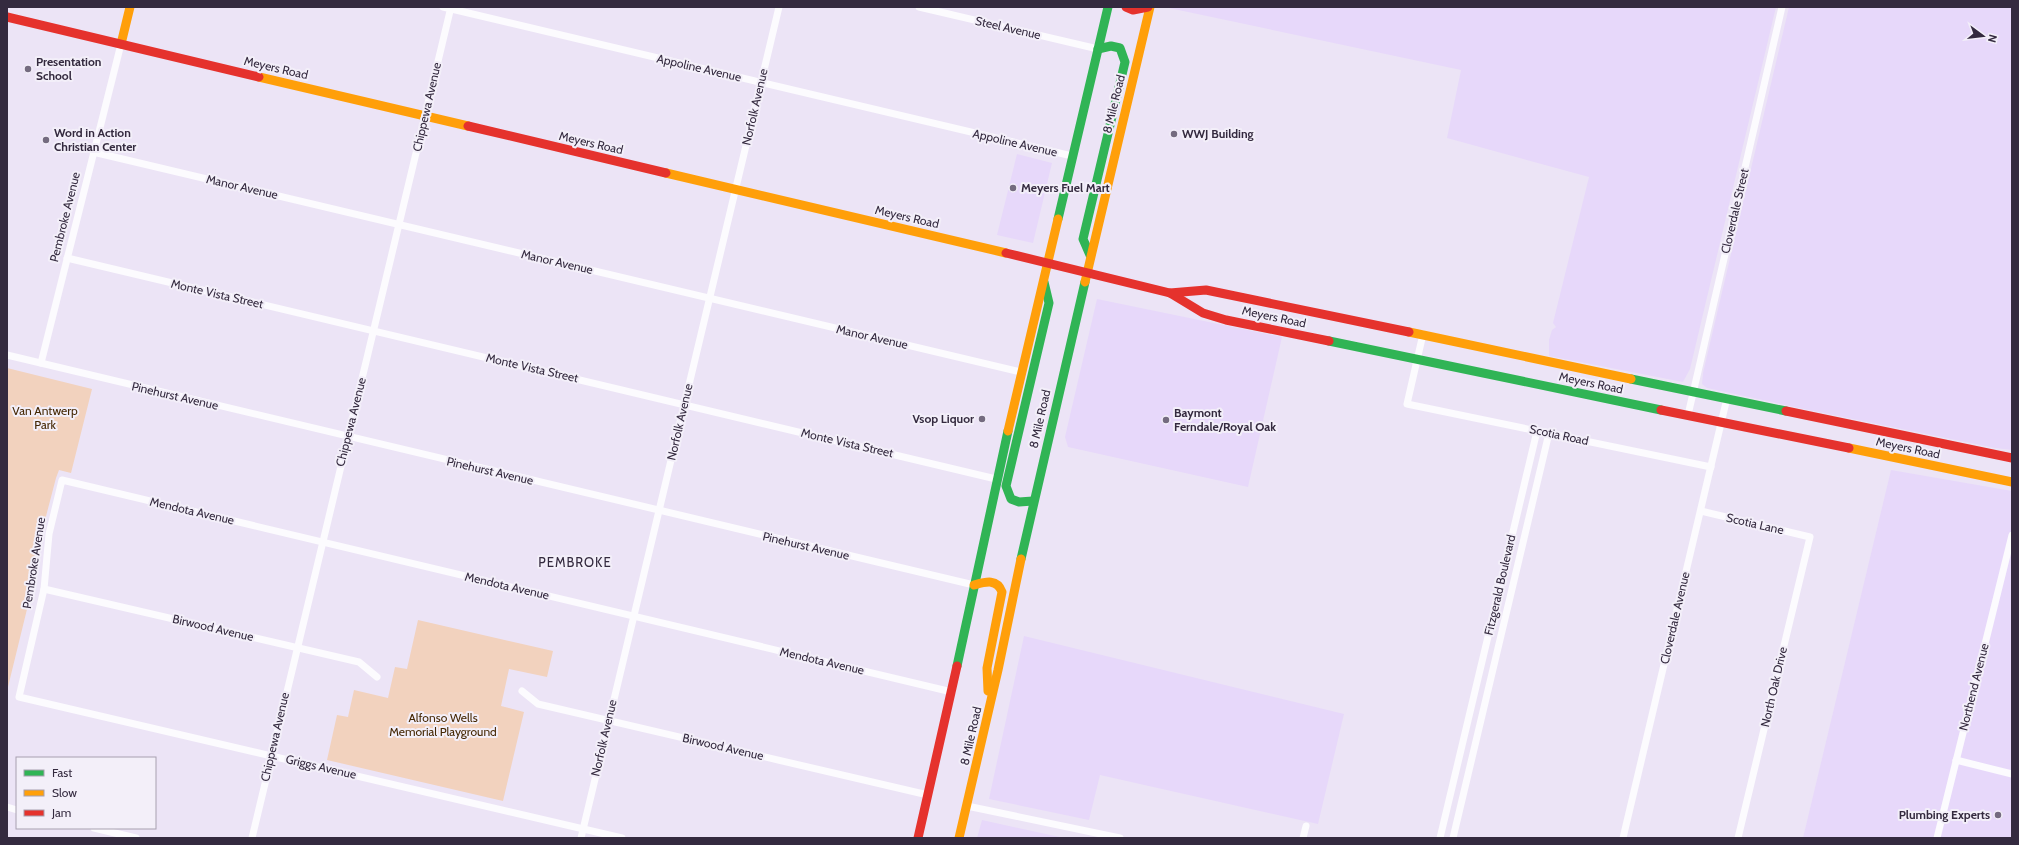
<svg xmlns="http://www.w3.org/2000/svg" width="2019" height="845" viewBox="0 0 2019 845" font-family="Cabin,sans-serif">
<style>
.built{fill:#e7d8fa}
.green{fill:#f2d2be}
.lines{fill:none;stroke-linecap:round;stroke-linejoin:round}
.street{stroke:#fcfbfe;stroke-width:7}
.fast{stroke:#30b455;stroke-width:9}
.slow{stroke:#ff9f0a;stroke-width:9}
.jam{stroke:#e5322d;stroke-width:9}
.poi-dot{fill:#746b7f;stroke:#f3eff9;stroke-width:1.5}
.labels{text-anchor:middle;stroke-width:4;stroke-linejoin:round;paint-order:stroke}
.street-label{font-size:12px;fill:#342a3f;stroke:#f3eff9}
.poi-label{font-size:12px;font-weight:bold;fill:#342a3f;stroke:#f3eff9;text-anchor:start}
.park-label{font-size:12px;fill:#442703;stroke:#f3eff9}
.neighbourhood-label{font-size:13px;letter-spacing:1px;fill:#342a3f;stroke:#f3eff9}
</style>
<rect width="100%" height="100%" fill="#ece4f6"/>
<g class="built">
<polygon points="1169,7 1776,7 1690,369 1683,382 1549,356 1549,340 1552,330 1556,327 1553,323 1589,177 1447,138 1461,70 1169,8"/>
<polygon points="1789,7 2012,7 2012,450 1995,448 1799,408 1707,388 1702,384 1703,373"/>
<polygon points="1017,154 1052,163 1033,243 997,235"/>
<polygon points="1097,299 1282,337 1248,487 1068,447 1065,437"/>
<polygon points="1891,470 2012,491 2012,838 1803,838"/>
<polygon points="1024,636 1344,714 1318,824 1100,775 1089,820 989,799"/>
<polygon points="982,820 1055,836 1065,838 977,838"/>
</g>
<g class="green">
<polygon points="7,368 92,389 71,473 59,470 56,478 39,543 29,601 7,691"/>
<polygon points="418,620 553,651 547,677 509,669 501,706 524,712 503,801 327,760 337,715 348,717 354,690 388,698 395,667 407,669"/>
</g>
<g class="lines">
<g class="street">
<polyline points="443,7 1072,156"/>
<polyline points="919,7 1098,49"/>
<polyline points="93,152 1021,372"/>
<polyline points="67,258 996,479"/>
<polyline points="1423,334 1407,404 1711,467"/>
<polyline points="7,355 974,585"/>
<polyline points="41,363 121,44"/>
<polyline points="1688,415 1782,7"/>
<polyline points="1701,511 1810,537 1738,838"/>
<polyline points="44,589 359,662 377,677"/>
<polyline points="522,691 538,704 928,795"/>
<polyline points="1956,760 2012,774"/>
<polyline points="967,806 1120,838"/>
<polyline points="7,807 17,810"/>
<polyline points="94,828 136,838"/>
<polyline points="252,838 451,7"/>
<polyline points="581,838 779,7"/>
<polyline points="622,838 19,697 44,589 49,534 62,480 952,692"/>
<polyline points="1303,838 1306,826"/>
<polyline points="1440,838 1537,431"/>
<polyline points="1453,838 1549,433"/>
<polyline points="1623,838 1727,398"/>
<polyline points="1937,838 2012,535"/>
</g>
<g class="fast">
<polyline points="1058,219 1108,7"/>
<polyline points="1090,255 1083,239 1125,62 1120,48 1111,46 1098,49"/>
<polyline points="1329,341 1661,410"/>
<polyline points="1631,379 1786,411"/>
<polyline points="1033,501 1019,502 1011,499 1006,486 1049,303 1044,282"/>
<polyline points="1021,559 1085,282"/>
<polyline points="957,666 1008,431"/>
</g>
<g class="slow">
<polyline points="121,44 130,7"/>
<polyline points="259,77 468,126"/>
<polyline points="666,173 1006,253"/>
<polyline points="1085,282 1150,7"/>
<polyline points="1409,332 1631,379"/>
<polyline points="1008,431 1058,219"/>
<polyline points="1849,448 2012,482"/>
<path d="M974,585C985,582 997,578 1002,592L987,668L988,691"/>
<polyline points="959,838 998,670 1021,559"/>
</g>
<g class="jam">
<polyline points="1126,7 1133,10 1148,7"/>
<polyline points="7,17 259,77"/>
<polyline points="468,126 666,173"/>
<polyline points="1006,253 1170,293 1203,313 1226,320 1329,341"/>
<polyline points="1170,293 1206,290 1409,332"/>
<polyline points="1661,410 1849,448"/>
<polyline points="1786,411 2012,458"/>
<polyline points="918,838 957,666"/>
</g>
</g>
<g class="poi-dot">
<circle cx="28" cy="69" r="4"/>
<circle cx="1174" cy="134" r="4"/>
<circle cx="46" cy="140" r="4"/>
<circle cx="1013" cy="188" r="4"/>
<circle cx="982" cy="419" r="4"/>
<circle cx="1166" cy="420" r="4"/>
<circle cx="1998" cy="815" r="4"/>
</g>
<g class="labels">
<g class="street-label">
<text transform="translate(1008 28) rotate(13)" y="4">Steel Avenue</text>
<text transform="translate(276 68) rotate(13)" y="4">Meyers Road</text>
<text transform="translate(699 68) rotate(13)" y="4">Appoline Avenue</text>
<text transform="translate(1114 104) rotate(-76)" y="4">8 Mile Road</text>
<text transform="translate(427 107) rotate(-77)" y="4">Chippewa Avenue</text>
<text transform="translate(755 107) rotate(-77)" y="4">Norfolk Avenue</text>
<text transform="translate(591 143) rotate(13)" y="4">Meyers Road</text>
<text transform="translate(1015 143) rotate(13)" y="4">Appoline Avenue</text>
<text transform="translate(242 187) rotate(13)" y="4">Manor Avenue</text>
<text transform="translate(1735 211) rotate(-77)" y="4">Cloverdale Street</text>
<text transform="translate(65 217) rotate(-76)" y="4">Pembroke Avenue</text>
<text transform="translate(907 217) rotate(13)" y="4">Meyers Road</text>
<text transform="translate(557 262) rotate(13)" y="4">Manor Avenue</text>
<text transform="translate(217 294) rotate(13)" y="4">Monte Vista Street</text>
<text transform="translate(1274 317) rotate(12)" y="4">Meyers Road</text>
<text transform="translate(872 337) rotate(13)" y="4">Manor Avenue</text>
<text transform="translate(532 368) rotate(13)" y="4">Monte Vista Street</text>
<text transform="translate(1591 383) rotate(12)" y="4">Meyers Road</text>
<text transform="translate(175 396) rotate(13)" y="4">Pinehurst Avenue</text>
<text transform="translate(1040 419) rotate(-77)" y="4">8 Mile Road</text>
<text transform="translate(351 422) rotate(-76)" y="4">Chippewa Avenue</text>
<text transform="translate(680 422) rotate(-77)" y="4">Norfolk Avenue</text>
<text transform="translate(1559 435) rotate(12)" y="4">Scotia Road</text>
<text transform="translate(847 443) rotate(13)" y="4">Monte Vista Street</text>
<text transform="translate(1908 448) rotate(12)" y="4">Meyers Road</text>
<text transform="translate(490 471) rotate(13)" y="4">Pinehurst Avenue</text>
<text transform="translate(192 511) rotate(13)" y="4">Mendota Avenue</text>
<text transform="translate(1755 524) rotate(13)" y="4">Scotia Lane</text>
<text transform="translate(806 546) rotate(13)" y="4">Pinehurst Avenue</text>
<text transform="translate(34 563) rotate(-81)" y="4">Pembroke Avenue</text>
<text transform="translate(1500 585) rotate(-77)" y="4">Fitzgerald Boulevard</text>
<text transform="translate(507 586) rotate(13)" y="4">Mendota Avenue</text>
<text transform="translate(1675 618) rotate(-77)" y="4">Cloverdale Avenue</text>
<text transform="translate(213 628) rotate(13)" y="4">Birwood Avenue</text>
<text transform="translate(822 661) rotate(13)" y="4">Mendota Avenue</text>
<text transform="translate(1774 687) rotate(-77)" y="4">North Oak Drive</text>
<text transform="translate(1974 687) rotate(-76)" y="4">Northend Avenue</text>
<text transform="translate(971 736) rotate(-77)" y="4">8 Mile Road</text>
<text transform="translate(275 737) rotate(-77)" y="4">Chippewa Avenue</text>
<text transform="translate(604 738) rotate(-77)" y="4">Norfolk Avenue</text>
<text transform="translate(723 747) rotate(13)" y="4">Birwood Avenue</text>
<text transform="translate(321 767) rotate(13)" y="4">Griggs Avenue</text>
</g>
<g class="poi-label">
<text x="36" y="66">Presentation<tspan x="36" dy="14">School</tspan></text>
<text x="54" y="137">Word in Action<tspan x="54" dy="14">Christian Center</tspan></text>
<text x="1182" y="138">WWJ Building</text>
<text x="1021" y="192">Meyers Fuel Mart</text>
<text x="1174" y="417">Baymont<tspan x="1174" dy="14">Ferndale/Royal Oak</tspan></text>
<text x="974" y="423" text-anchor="end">Vsop Liquor</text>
<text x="1990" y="819" text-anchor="end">Plumbing Experts</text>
</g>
<g class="park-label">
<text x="45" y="415">Van Antwerp<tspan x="45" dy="14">Park</tspan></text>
<text x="443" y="722">Alfonso Wells<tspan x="443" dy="14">Memorial Playground</tspan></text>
</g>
<g class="neighbourhood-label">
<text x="575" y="567">PEMBROKE</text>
</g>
</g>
<rect width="2019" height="845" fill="none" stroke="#342a3f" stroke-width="16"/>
<rect x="16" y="757" width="140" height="72" fill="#f3eff9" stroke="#a7a0af"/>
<rect x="24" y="770" width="20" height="6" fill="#30b455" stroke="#a7a0af"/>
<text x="52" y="777" font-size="12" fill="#342a3f">Fast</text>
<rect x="24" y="790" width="20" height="6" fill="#ff9f0a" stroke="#a7a0af"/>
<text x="52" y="797" font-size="12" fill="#342a3f">Slow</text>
<rect x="24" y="810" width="20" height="6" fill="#e5322d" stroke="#a7a0af"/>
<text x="52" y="817" font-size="12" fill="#342a3f">Jam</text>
<g transform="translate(1983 36) rotate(105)" stroke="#f3eff9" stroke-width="3" paint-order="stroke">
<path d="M0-3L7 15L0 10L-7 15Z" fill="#342a3f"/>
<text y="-6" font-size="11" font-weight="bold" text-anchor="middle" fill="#342a3f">N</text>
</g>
</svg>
